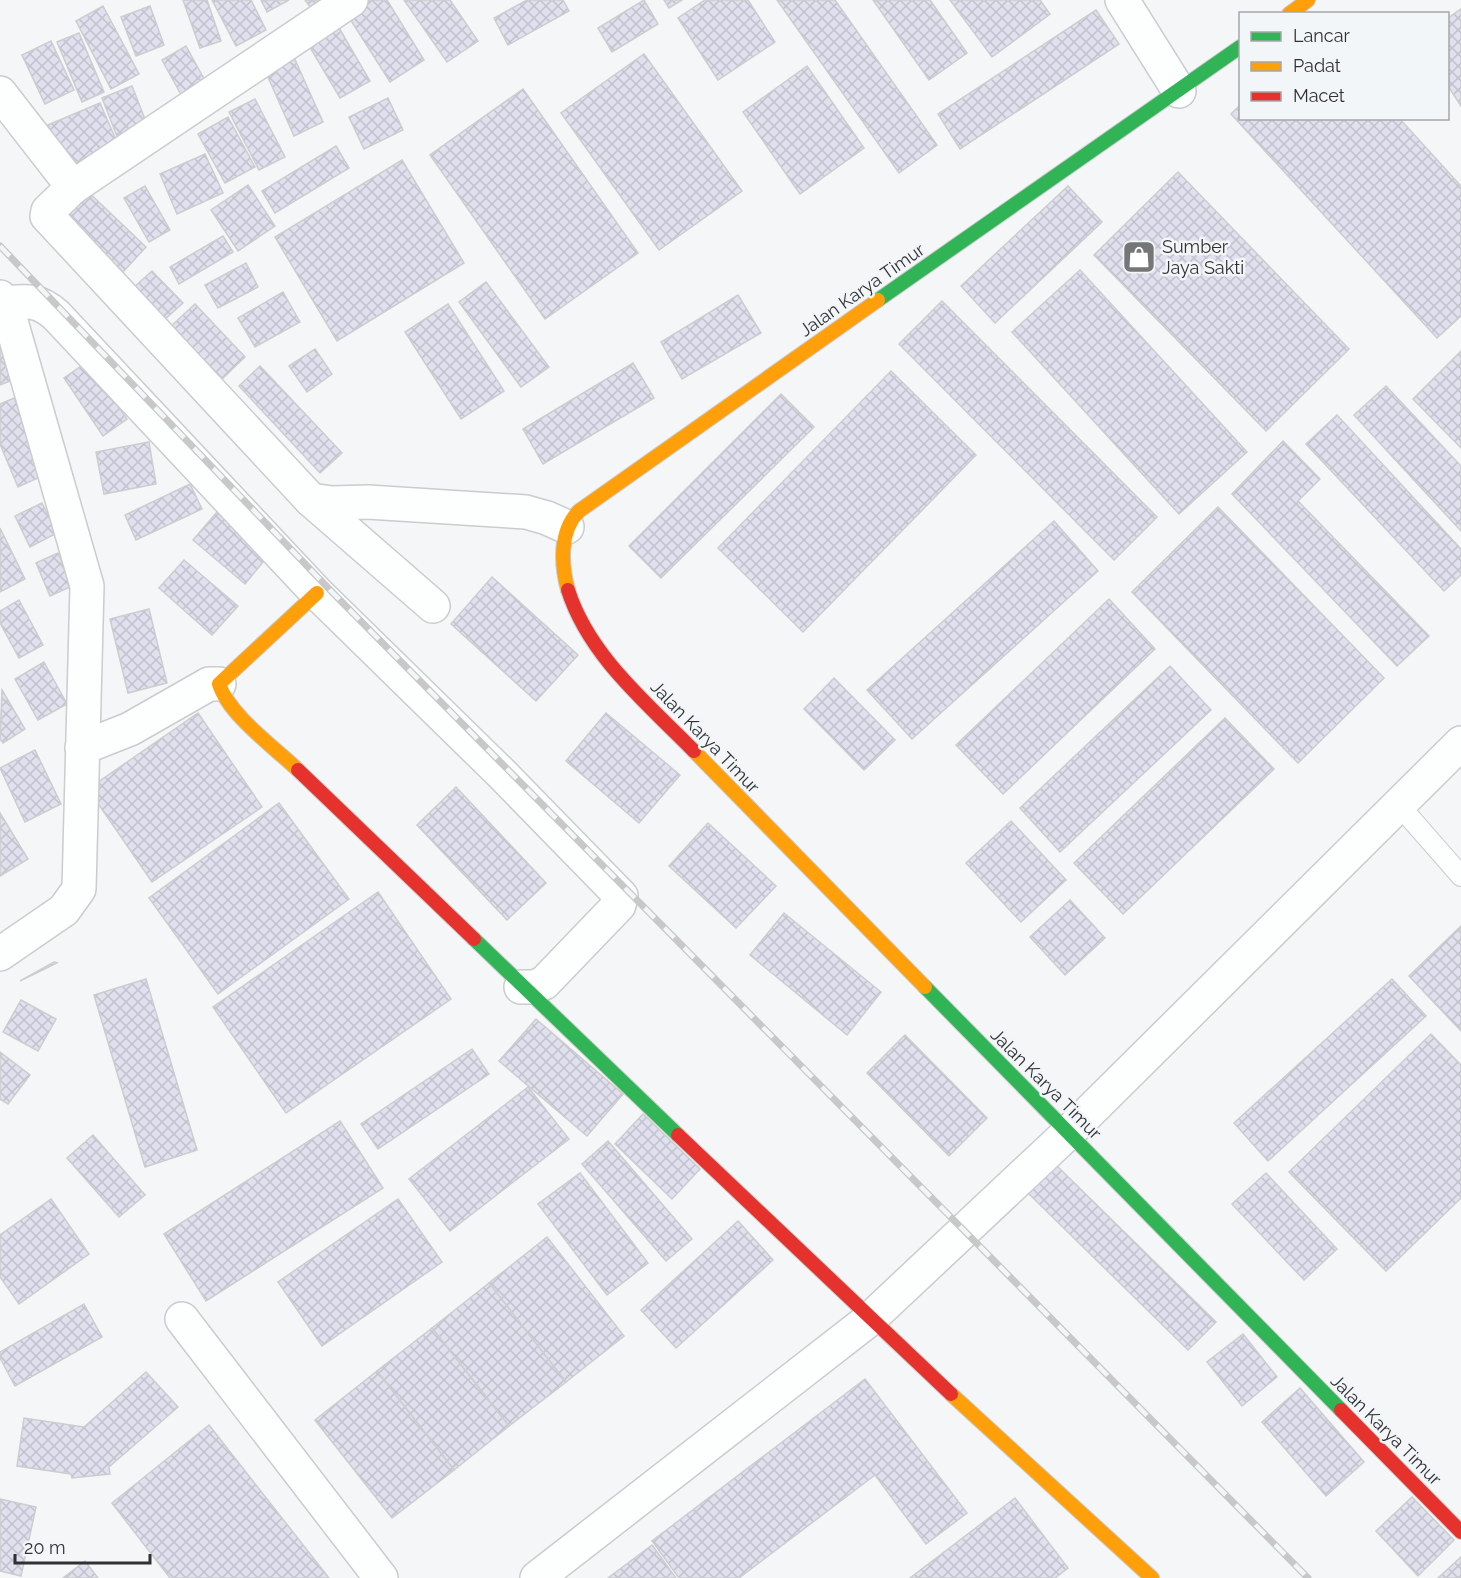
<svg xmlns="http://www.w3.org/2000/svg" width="1461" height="1578" viewBox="0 0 1461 1578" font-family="Raleway,sans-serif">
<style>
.building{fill:url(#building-cross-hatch);stroke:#cccdce;stroke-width:1.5}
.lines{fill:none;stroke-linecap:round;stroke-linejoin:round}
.lane-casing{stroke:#cacccd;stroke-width:22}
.street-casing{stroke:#cacccd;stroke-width:36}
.fast-casing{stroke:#cacccd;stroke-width:16}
.slow-casing{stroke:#cacccd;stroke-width:16}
.jam-casing{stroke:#cacccd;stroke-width:16}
.lane{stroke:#fdfefe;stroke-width:20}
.street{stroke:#fdfefe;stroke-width:33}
.fast{stroke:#30b455;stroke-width:14}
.slow{stroke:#ff9f0a;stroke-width:14}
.jam{stroke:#e5322d;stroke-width:14}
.rail-casing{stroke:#c8c8c8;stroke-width:7}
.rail{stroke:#f3f6f8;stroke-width:4.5;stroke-dasharray:14;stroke-linecap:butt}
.labels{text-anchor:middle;stroke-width:5;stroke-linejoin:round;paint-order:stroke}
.poi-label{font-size:18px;fill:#303132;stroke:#f3f6f8;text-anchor:start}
.street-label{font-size:18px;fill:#303132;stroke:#f3f6f8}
</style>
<defs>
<pattern id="building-cross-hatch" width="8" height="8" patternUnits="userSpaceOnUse" patternTransform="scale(1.5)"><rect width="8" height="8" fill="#e1e0ee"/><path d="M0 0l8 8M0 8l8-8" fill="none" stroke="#c1c1cd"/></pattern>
</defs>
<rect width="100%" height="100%" fill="#f4f6f7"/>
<g class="building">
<polygon points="183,0 207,0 221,41 200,48"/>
<polygon points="212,0 251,0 266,30 236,46"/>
<polygon points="261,0 289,0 267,12"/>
<polygon points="305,0 322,0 311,8"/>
<polygon points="355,0 387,0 424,60 390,82 343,8"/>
<polygon points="404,0 450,0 478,41 447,62"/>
<polygon points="527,0 563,0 569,11 508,45 494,18"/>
<polygon points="644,0 658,24 612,52 598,28"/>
<polygon points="664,0 682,0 669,8"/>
<polygon points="705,0 748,0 775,42 718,80 678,18"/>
<polygon points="777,0 835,0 937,145 899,173"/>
<polygon points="873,0 930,0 967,53 929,80"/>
<polygon points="950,0 1040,0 1050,14 992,57"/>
<polygon points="103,6 139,74 111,89 76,21"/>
<polygon points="150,6 164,45 136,56 121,17"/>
<polygon points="1461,9 1461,106 1448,86 1448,18"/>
<polygon points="1096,10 1119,44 960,149 938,114"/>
<polygon points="335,21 370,81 340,98 305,39"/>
<polygon points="79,33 104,92 82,102 57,42"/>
<polygon points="51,41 74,90 45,104 22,55"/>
<polygon points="186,46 208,86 184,100 162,60"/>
<polygon points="292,53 323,122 294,136 263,66"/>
<polygon points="644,54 742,191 659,250 561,113"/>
<polygon points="807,66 864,148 800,194 743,112"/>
<polygon points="132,86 150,132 120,144 102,98"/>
<polygon points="523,89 638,253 545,319 430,155"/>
<polygon points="388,98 403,130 364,149 349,117"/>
<polygon points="255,99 285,157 259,170 229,112"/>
<polygon points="100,103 120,149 68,171 48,125"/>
<polygon points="1240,105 1240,118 1399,118 1461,186 1461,316 1437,338 1231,114"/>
<polygon points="228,117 255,167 225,183 198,134"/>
<polygon points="336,146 349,168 275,213 262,191"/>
<polygon points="205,154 223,193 177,214 160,174"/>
<polygon points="402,160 464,263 337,341 275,237"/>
<polygon points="1178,172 1349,349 1266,431 1094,255"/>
<polygon points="81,185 146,247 123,272 57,210"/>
<polygon points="248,185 275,226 238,251 211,210"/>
<polygon points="145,186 170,230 149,242 124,198"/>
<polygon points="1068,186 1102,222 995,323 961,286"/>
<polygon points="223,236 233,252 179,284 170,267"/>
<polygon points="246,263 258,287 218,308 205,285"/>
<polygon points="1080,270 1247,452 1179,514 1012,332"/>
<polygon points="152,271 183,303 163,321 132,289"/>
<polygon points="486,282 549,367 521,387 459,302"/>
<polygon points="283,292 300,322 255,347 238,318"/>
<polygon points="738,295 761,333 682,379 661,342"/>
<polygon points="942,301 1157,517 1114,560 899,344"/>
<polygon points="195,304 245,357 219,382 169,328"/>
<polygon points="448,304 504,391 461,419 405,332"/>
<polygon points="0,340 15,379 0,385"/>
<polygon points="315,349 332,374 307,392 289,366"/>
<polygon points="1461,351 1461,448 1413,399"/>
<polygon points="87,362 127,419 103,436 64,378"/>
<polygon points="633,363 654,398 543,464 523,429"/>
<polygon points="260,366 342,453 320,473 239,386"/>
<polygon points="891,371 976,455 803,632 718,548"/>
<polygon points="1386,386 1461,466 1461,531 1354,415"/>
<polygon points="781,394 814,427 661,578 629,546"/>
<polygon points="14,398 46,474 18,487 0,444 0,404"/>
<polygon points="1337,415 1461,549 1461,575 1444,591 1306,444"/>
<polygon points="1283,441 1320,479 1298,501 1429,636 1397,666 1232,494"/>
<polygon points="149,442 156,484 104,494 96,452"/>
<polygon points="190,484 202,509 136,540 125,515"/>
<polygon points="42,503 57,533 30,547 15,516"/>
<polygon points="1218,507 1384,678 1298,763 1132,592"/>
<polygon points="217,512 268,556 245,584 193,540"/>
<polygon points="1054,521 1098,571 912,739 867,690"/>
<polygon points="0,528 25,579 0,592"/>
<polygon points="58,553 72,586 50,596 36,563"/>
<polygon points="184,560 238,606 212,635 159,588"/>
<polygon points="492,577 578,655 536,701 451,624"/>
<polygon points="1109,599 1155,649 1003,794 956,745"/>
<polygon points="19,600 43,645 19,658 0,623 0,611"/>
<polygon points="149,609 167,683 128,693 110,619"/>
<polygon points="44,662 67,704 38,720 15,679"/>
<polygon points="1170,666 1211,710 1060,852 1020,808"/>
<polygon points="834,678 895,740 864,770 804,709"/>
<polygon points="2,690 25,729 3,743 0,739"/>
<polygon points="198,713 262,807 152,882 88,789"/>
<polygon points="606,713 680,775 639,823 566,761"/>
<polygon points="1225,718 1274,769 1123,914 1074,863"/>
<polygon points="35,750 61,804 25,822 0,768"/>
<polygon points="456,787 546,883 507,920 417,825"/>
<polygon points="279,803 349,899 218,994 149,898"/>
<polygon points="0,813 28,859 0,876"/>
<polygon points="1011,821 1066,880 1021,922 966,863"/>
<polygon points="708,823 776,886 736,928 669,866"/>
<polygon points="378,892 451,999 286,1113 213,1007"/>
<polygon points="1070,900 1105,938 1065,975 1030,937"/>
<polygon points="784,913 881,992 847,1035 750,955"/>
<polygon points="1461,926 1461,1031 1409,976"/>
<polygon points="54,962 57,963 20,981"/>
<polygon points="146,979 197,1150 145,1167 94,995"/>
<polygon points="1392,979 1426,1016 1268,1161 1234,1123"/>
<polygon points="21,1000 56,1019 38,1051 3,1032"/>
<polygon points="536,1019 623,1094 587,1136 499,1061"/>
<polygon points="1431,1034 1461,1065 1461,1198 1386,1271 1289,1172"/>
<polygon points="905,1035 987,1118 949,1156 867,1073"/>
<polygon points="472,1049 489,1074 378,1149 361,1124"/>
<polygon points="0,1052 30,1075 8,1104 0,1099"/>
<polygon points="528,1087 569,1139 450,1231 409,1179"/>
<polygon points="643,1114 700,1169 672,1199 615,1144"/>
<polygon points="340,1121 383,1188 206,1301 164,1234"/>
<polygon points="93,1135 145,1195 119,1217 67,1158"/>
<polygon points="608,1141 692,1239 666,1261 582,1164"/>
<polygon points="1055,1164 1216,1322 1188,1350 1027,1192"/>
<polygon points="580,1173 648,1263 607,1295 538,1204"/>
<polygon points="1266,1173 1337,1249 1304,1280 1232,1204"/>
<polygon points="51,1199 89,1254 19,1304 0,1277 0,1235"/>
<polygon points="398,1199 442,1262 322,1346 278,1282"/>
<polygon points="738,1221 773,1260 676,1348 641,1310"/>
<polygon points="547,1237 624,1336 566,1382 489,1283"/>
<polygon points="489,1283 566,1382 509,1426 432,1328"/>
<polygon points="84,1304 102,1337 15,1386 0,1358 0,1352"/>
<polygon points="432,1328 509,1426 454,1470 377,1371"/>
<polygon points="1243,1334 1277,1377 1242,1406 1207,1362"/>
<polygon points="377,1371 454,1470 392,1518 315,1420"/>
<polygon points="146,1372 178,1407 109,1467 110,1474 72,1478 71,1474 17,1466 24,1418 84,1427"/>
<polygon points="865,1379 967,1513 926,1544 875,1475 739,1578 679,1578 652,1541"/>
<polygon points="1300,1388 1364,1462 1326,1496 1262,1422"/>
<polygon points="209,1425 329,1578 170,1578 112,1503"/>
<polygon points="1412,1497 1454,1540 1418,1576 1376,1531"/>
<polygon points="1015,1498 1068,1568 1055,1578 910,1578"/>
<polygon points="0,1499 36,1507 21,1576 0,1571"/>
<polygon points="652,1545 676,1578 608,1578"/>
<polygon points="1461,1557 1461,1578 1438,1578"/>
<polygon points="85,1561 98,1578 63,1578"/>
</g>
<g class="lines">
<defs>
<polyline id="lane" points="1398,804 1461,876"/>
<g id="street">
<polyline points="1122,0 1179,91"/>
<polyline points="0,93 73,187 351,0"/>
<polyline points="73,187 48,211 47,216 311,500 332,503 368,502 526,512 547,518 567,527"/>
<polyline points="0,297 8,311 87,586 79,889 64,910 0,954"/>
<path d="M4,303C27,301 38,299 56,315L317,593L503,775L621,896L619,905L544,983L534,987H521"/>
<polyline points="311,500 433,606"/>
<polyline points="82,748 130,729 209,684 219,684"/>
<polyline points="182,1319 381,1578"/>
<polyline points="537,1578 870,1319 1068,1133 1461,743"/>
</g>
<g id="fast">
<polyline points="878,300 1240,47"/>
<polyline points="474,939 678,1135"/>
<polyline points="925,987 1341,1410"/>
</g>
<g id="slow">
<polyline points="1289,14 1308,0"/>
<path d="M568,590C561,565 559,531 579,511L878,300"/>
<polyline points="694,751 925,987"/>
<path d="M298,770C274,747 229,715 219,684L317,593"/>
<polyline points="951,1394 1152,1578"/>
</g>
<g id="jam">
<path d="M568,590C589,656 647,703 694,751"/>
<polyline points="298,770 474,939"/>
<polyline points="678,1135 951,1394"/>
<polyline points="1341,1410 1461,1532"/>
</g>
</defs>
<use href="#lane" class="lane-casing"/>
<use href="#street" class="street-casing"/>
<use href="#fast" class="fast-casing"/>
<use href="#slow" class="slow-casing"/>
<use href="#jam" class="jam-casing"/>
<use href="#lane" class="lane"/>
<use href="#street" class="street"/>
<use href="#fast" class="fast"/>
<use href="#slow" class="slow"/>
<use href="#jam" class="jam"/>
<defs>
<polyline id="rail" points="0,246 333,593 1308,1578"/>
</defs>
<use href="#rail" class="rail-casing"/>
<use href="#rail" class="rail"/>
</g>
<defs>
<symbol id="shop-square" viewBox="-11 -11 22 22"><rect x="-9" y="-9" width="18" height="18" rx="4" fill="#757677" stroke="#f3f6f8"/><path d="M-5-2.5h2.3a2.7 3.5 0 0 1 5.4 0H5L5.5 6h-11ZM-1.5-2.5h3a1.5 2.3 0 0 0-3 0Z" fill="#fff"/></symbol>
</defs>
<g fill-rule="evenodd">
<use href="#shop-square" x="1120" y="238" width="38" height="38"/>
</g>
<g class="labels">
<g class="poi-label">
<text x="1162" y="253">Sumber<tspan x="1162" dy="21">Jaya Sakti</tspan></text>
</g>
<g class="street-label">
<text transform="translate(862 290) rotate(-35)" y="6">Jalan Karya Timur</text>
<text transform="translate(705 737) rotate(46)" y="6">Jalan Karya Timur</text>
<text transform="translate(1046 1084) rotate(45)" y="6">Jalan Karya Timur</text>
<text transform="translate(1386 1430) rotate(45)" y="6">Jalan Karya Timur</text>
</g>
</g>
<rect x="1239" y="12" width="210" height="108" fill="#f3f6f8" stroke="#a5a7a9" stroke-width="1.5"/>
<rect x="1251" y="32" width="30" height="9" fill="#30b455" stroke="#a5a7a9" stroke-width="1.5"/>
<text x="1293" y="42" font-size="18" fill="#303132">Lancar</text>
<rect x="1251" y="62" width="30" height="9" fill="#ff9f0a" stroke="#a5a7a9" stroke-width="1.5"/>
<text x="1293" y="72" font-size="18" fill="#303132">Padat</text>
<rect x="1251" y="92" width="30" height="9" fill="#e5322d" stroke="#a5a7a9" stroke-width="1.5"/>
<text x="1293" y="102" font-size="18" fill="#303132">Macet</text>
<path d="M15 1554v9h135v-9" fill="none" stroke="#303132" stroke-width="3"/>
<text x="24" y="1554" font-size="18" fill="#303132" stroke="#f3f6f8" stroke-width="4.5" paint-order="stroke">20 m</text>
</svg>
